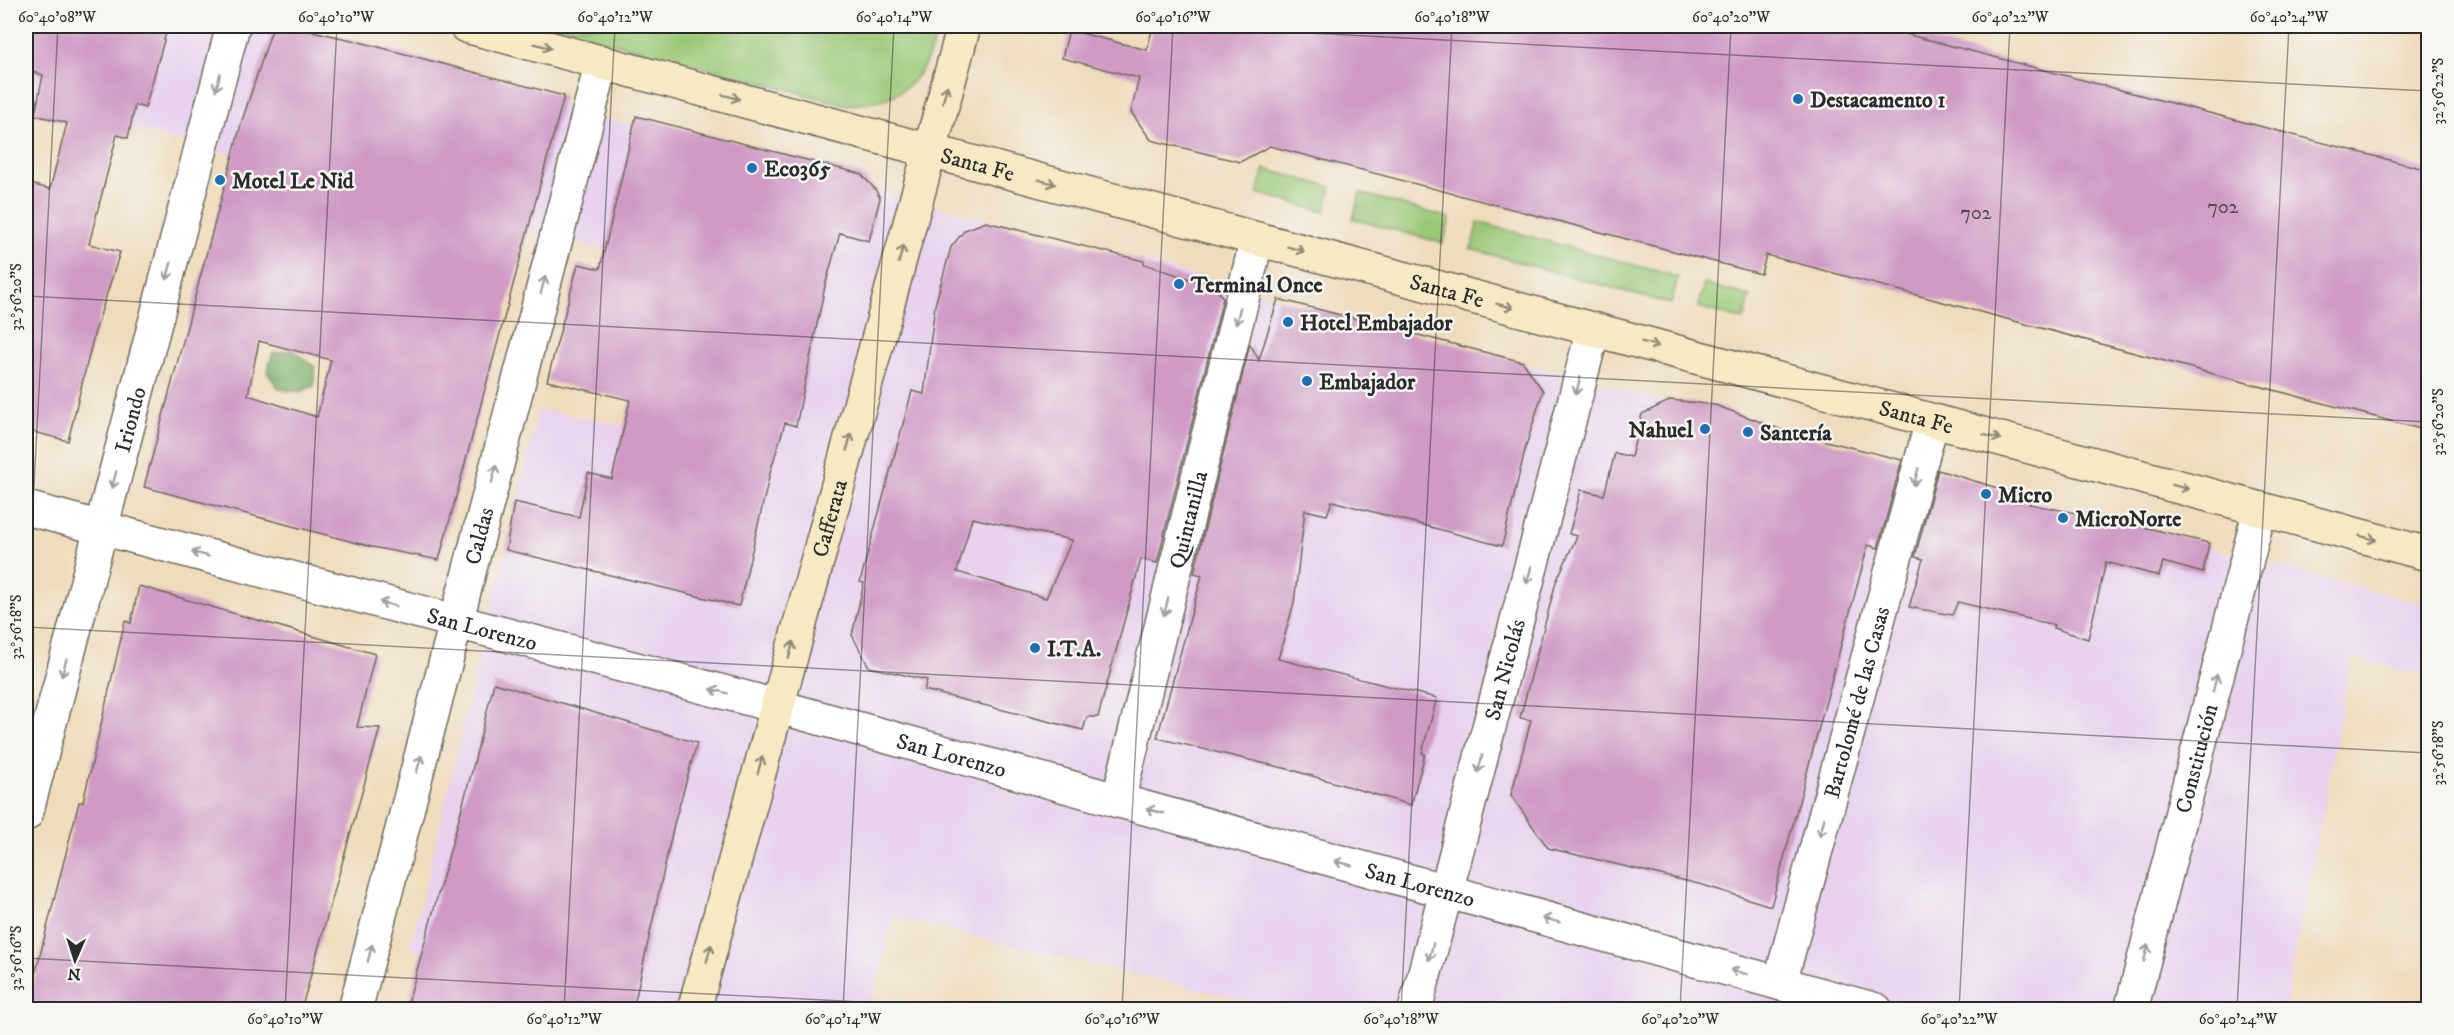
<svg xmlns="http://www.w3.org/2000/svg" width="2454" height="1035" viewBox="0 0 2454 1035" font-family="'IM FELL DW Pica',serif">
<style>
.built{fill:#e8d2ee}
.green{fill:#9ac876;stroke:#627a50;stroke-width:1.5}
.forest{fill:#7bac67;stroke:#536c49;stroke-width:1.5}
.building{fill:#cf9ac4;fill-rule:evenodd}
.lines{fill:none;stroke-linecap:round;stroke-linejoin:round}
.minor-casing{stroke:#70695e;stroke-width:36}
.tertiary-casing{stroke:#70695e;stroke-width:36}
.secondary-casing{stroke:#70695e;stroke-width:36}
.minor{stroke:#fff;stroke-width:33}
.tertiary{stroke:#fff;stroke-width:33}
.secondary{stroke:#f6e9c3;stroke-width:33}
.oneway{stroke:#908a77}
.oneway2{stroke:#a0a0a0}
.ticks{fill:none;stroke:#2b2b2b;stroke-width:1.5;stroke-opacity:0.45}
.poi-dot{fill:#1f6fb2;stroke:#f6f6f2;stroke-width:2}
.labels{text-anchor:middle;stroke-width:5;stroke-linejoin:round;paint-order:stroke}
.number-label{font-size:20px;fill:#544751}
.poi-label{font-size:22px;font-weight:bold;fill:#2b2b2b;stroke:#f6f6f2;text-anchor:start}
.street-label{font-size:22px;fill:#2b2b2b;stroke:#f6f6f2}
.neatline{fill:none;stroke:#2b2b2b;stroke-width:2}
.ticks-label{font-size:15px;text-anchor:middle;fill:#2b2b2b}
</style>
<rect width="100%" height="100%" fill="#f6f6f2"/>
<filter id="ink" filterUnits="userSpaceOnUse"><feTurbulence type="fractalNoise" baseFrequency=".0167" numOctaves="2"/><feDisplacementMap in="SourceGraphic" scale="12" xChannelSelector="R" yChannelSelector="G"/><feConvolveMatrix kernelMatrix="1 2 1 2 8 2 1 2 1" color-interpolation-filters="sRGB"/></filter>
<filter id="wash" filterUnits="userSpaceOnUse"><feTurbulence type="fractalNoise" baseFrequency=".008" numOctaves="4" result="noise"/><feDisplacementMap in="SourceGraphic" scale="24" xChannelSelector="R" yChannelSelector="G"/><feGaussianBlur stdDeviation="1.35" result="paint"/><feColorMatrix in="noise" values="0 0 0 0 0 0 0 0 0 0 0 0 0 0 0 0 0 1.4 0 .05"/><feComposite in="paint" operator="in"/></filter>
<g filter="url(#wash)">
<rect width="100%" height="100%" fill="#efdcbc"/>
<polygon class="built" points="26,26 260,26 2428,606 2428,677 2352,657 2285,1009 1281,1009 893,917 870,1009 493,1009 503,973 410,949 539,410 664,432 707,273 406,202 26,100"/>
<g class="green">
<path d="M548,26H939C924,80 905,103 846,105Z"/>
<polygon points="1264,169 1331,187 1325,212 1257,193"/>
<polygon points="1360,193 1450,218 1443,243 1353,219"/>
<polygon points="1478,222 1678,277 1671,304 1471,249"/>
<polygon points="1704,284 1750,296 1744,320 1698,307"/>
</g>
<polygon class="forest" points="292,350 315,367 314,386 300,392 279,389 267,372 273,353"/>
<g id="blocks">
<g class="building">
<polygon points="26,26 168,26 145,108 135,105 128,138 117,135 89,244 120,252 94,335 68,441 26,430 26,183 50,189 67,123 35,115 43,75 26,70"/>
<path d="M273,26H290L356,41L564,96L439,560L372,547L144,487L242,121ZM259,341L331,360L317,417L248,395Z"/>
<polygon points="1153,26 1875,26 2428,170 2428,431 1766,255 1761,274 1270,146 1240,162 1151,140 1131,112 1139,78 1062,58 1069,30 1147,50"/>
<polygon points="636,116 861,174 875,189 880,198 869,241 840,233 825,286 796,426 785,423 771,469 739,606 506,550 514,502 579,517 588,473 612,479 630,400 547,381 578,264 600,269"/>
<path d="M986,222L1144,261V264L1217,288L1223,298L1157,563L1141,559L1098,717H1087L1083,730L924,690L927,680L869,667L852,635L864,583L860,582L912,391L924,394L935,305L951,247L965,230ZM972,518L1072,540L1046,598L957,572Z"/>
<polygon points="1278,299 1523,362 1543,391 1526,446 1502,546 1332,501 1327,515 1305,510 1294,603 1278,659 1437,698 1422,753 1425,754 1411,805 1292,770 1157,738 1202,575 1194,573 1250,344 1259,360"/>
<polygon points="1671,400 1715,405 1782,430 1902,460 1878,548 1868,545 1771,906 1703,885 1548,848 1511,795 1531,720 1520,718 1556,582 1577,536 1569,534 1581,490 1604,495 1615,453 1631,457 1642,414"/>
<polygon points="1938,470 2031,498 2029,504 2086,515 2087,513 2209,543 2203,573 2163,562 2159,576 2106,562 2088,639 2053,628 2054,625 1958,602 1952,615 1909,607 1923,559 1915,557"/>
<polygon points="139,586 375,654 357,727 380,728 301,1010 26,1010 79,802 83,802 125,621 131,623"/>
<polygon points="494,683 697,743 674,824 633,1010 406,1010 472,771"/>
</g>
</g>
</g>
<g filter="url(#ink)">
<use href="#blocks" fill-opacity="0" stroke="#70695e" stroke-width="1.5"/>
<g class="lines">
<defs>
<g id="minor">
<path id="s1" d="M26,508L776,706L1876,1010"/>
<path id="s2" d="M1118,801L1257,239"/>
<path id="s3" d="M26,814L233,26"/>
<path id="s4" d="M1780,983L1932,421"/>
<path id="s5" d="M355,1010L602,62"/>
<path id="s6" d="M2131,1010L2260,509"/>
</g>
<g id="tertiary">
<path id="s7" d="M1415,1010L1593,330"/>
</g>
<g id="secondary">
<path id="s8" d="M466,26L2428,554"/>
<path id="s9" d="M694,1010L964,26"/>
</g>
</defs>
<use href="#minor" class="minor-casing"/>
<use href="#tertiary" class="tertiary-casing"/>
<use href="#secondary" class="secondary-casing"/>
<use href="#minor" class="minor"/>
<use href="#tertiary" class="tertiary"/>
<use href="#secondary" class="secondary"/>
</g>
<defs><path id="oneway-shaft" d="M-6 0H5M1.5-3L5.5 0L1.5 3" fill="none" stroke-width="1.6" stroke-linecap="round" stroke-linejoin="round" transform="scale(1.5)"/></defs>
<g class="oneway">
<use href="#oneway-shaft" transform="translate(543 46) rotate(15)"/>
<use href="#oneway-shaft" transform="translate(945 94) rotate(-75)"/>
<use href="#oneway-shaft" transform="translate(731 97) rotate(15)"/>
<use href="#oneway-shaft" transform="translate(1047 182) rotate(15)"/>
<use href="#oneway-shaft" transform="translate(1296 249) rotate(15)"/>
<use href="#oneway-shaft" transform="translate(901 254) rotate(-75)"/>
<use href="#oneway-shaft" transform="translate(1505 306) rotate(15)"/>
<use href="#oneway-shaft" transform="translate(1650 344) rotate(15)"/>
<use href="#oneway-shaft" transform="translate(1992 437) rotate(15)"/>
<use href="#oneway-shaft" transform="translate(849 442) rotate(-75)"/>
<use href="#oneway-shaft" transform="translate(2180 487) rotate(15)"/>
<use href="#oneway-shaft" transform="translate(2368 538) rotate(15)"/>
<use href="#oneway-shaft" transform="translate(791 650) rotate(-75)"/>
<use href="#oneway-shaft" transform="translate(760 765) rotate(-75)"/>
<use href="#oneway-shaft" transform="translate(709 953) rotate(-75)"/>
</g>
<g class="oneway2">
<use href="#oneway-shaft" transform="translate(218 82) rotate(105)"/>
<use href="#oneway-shaft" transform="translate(169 271) rotate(105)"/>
<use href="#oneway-shaft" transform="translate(543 285) rotate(-75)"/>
<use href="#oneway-shaft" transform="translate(1238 316) rotate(104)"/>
<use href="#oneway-shaft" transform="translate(1578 386) rotate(105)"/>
<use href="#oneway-shaft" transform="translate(494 474) rotate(-75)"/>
<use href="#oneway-shaft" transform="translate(1916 477) rotate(105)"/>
<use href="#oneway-shaft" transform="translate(114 480) rotate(105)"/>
<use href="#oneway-shaft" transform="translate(200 554) rotate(-165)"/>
<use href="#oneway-shaft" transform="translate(1529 575) rotate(105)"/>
<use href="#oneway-shaft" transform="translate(388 604) rotate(-165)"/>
<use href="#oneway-shaft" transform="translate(1166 607) rotate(104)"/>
<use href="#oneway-shaft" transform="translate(64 668) rotate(105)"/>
<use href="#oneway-shaft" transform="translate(2215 683) rotate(-76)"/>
<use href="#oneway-shaft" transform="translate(719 691) rotate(-165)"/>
<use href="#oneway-shaft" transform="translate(419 764) rotate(-75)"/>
<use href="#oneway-shaft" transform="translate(1480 764) rotate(105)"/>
<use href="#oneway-shaft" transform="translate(1155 811) rotate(-165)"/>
<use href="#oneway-shaft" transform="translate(1822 827) rotate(105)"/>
<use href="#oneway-shaft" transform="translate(1343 863) rotate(-165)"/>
<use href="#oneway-shaft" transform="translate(1551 920) rotate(-165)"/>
<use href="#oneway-shaft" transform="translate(1431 952) rotate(105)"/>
<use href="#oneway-shaft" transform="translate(370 953) rotate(-75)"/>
<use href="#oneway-shaft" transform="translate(2146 953) rotate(-76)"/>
<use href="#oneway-shaft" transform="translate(1739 972) rotate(-165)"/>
</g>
</g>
<path class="ticks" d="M1171,26L2428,91M26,296L2428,422M26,627L2428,753M26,639L58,26M26,958L1012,1010M285,1010L337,26M564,1010L615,26M843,1010L894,26M1122,1010L1173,26M1401,1010L1452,26M1680,1010L1731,26M1959,1010L2010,26M2237,1010L2289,26"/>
<g class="poi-dot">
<circle cx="1798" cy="99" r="6"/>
<circle cx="752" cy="168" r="6"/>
<circle cx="220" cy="180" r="6"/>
<circle cx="1179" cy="284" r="6"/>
<circle cx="1288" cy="322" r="6"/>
<circle cx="1307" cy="381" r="6"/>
<circle cx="1705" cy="429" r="6"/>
<circle cx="1748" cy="432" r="6"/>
<circle cx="1986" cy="494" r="6"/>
<circle cx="2063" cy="518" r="6"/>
<circle cx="1035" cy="648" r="6"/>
</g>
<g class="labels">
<g class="number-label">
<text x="2223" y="213">702</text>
<text x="1976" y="219">702</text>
</g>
<g class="poi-label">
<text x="1810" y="107">Destacamento 1</text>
<text x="764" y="176">Eco365</text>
<text x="232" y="188">Motel Le Nid</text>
<text x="1191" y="292">Terminal Once</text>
<text x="1300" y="330">Hotel Embajador</text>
<text x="1319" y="389">Embajador</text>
<text x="1693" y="437" text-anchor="end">Nahuel</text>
<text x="1760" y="440">Santería</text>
<text x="1998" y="502">Micro</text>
<text x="2075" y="526">MicroNorte</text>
<text x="1047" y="656">I.T.A.</text>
</g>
<g class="street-label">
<text dy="8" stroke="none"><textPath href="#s8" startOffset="530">Santa Fe</textPath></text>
<text dy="8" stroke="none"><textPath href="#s8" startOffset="1016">Santa Fe</textPath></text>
<text dy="8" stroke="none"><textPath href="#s8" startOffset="1502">Santa Fe</textPath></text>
<text dy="8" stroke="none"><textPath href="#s3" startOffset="408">Iriondo</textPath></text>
<text dy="8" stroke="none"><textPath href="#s9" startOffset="510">Cafferata</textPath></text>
<text dy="8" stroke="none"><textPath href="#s2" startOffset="290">Quintanilla</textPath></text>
<text dy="8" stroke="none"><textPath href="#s5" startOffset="490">Caldas</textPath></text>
<text dy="8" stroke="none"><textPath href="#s1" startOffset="472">San Lorenzo</textPath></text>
<text dy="8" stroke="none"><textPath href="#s7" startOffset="352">San Nicolás</textPath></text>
<text dy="8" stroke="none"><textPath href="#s4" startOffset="291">Bartolomé de las Casas</textPath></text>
<text dy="8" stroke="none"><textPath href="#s1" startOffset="958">San Lorenzo</textPath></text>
<text dy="8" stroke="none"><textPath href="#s6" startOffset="260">Constitución</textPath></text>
<text dy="8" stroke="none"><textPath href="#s1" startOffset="1444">San Lorenzo</textPath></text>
</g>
</g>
<rect width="2454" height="1035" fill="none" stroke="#f6f6f2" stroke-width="66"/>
<g transform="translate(75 960) rotate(183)" stroke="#f6f6f2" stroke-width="4.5" paint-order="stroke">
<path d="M0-4.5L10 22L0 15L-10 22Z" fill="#2b2b2b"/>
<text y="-9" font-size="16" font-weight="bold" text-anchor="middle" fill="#2b2b2b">N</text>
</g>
<rect x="33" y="33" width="2388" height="969" class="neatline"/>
<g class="ticks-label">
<text x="57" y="22">60°40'08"W</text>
<text x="336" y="22">60°40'10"W</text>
<text x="615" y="22">60°40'12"W</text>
<text x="894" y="22">60°40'14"W</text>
<text x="1173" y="22">60°40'16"W</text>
<text x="1452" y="22">60°40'18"W</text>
<text x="1731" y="22">60°40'20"W</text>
<text x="2010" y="22">60°40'22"W</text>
<text x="2289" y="22">60°40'24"W</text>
<text transform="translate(2438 91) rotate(-90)" y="5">32°56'22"S</text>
<text transform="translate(16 297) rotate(-90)" y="5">32°56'20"S</text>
<text transform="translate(2438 422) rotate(-90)" y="5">32°56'20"S</text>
<text transform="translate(16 627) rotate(-90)" y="5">32°56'18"S</text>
<text transform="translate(2438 753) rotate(-90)" y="5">32°56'18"S</text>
<text transform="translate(16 958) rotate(-90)" y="5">32°56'16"S</text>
<text x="285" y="1024">60°40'10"W</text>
<text x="564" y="1024">60°40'12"W</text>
<text x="843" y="1024">60°40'14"W</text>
<text x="1122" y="1024">60°40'16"W</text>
<text x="1401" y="1024">60°40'18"W</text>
<text x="1680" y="1024">60°40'20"W</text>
<text x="1959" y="1024">60°40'22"W</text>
<text x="2238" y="1024">60°40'24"W</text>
</g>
</svg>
